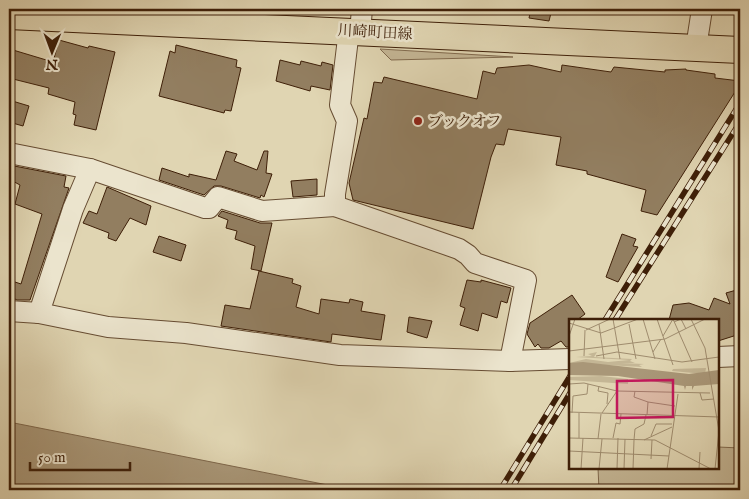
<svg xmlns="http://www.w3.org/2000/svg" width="749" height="499" viewBox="0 0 749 499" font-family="'IM FELL English','Noto Serif JP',serif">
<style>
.green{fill:#c4b695;stroke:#816a4e}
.water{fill:#a99778;stroke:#7e674b}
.building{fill:#927e60;stroke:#3e1f08}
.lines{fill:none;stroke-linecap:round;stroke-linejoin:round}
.minor-casing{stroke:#664c32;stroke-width:22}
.major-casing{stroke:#3e1f08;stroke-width:28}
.minor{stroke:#ebe4cd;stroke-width:20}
.major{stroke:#e0d5b2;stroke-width:26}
.rail-casing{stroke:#3e1f08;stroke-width:5.5}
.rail{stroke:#ebe4cd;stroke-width:4;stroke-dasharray:11;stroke-linecap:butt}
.poi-dot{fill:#8f2418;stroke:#ebe4cd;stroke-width:2}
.labels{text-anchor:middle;stroke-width:5;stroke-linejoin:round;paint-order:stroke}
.street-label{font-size:15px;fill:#3e1f08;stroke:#ebe4cd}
.poi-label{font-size:15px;fill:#3e1f08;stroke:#ebe4cd;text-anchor:start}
.inset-road{fill:none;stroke:#9f8c6e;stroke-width:1}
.view{fill:#c2185b;fill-opacity:0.15;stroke:#c2185b;stroke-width:2.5}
.inset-edge{fill:none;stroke:#3e1f08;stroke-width:2.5}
</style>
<rect width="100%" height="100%" fill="#e0d5b2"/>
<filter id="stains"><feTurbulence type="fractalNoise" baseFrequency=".004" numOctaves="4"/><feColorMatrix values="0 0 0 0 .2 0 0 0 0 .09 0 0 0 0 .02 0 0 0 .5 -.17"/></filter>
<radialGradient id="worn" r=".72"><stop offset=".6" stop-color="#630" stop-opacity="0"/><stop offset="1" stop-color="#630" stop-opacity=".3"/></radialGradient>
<g class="green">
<polygon points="380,49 513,57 391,60"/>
<polygon points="718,447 740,448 740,490 599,490 598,468 718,468"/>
</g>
<polygon class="water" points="9,422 353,490 9,490"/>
<g class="building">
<polygon points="531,9 552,9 549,21 529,18"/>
<polygon points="59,40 88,48 89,46 115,52 96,130 74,125 76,115 73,114 75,102 48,94 49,88 9,78 9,55 13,56 13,50 53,62"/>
<polygon points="176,45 237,60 236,67 241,68 231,111 225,110 224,113 159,96 170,51 175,53"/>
<polygon points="280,60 300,65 301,61 321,66 322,62 333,65 330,90 311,86 310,91 276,81"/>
<polygon points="529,65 561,72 562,65 611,72 614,67 665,72 665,70 686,69 686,70 715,74 715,78 740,81 740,84 657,215 641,211 646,190 587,174 587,171 556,165 561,137 508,129 504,145 496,144 491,157 473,229 353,200 349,183 364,118 367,119 374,82 382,83 384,77 477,99 483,71 495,74 497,68"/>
<polygon points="9,100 29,106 23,126 9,122"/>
<polygon points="226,151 237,154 234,161 257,170 264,151 268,151 266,173 272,174 264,197 261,195 260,198 221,186 214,186 204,195 159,180 162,168 189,177 189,174 216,180"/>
<polygon points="9,165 66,176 64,187 69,188 30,300 17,300 9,296 9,280 21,284 42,214 15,204 20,185 9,179"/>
<polygon points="317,179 317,195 293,197 291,181"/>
<polygon points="107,187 151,206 146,225 130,218 116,241 108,238 109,233 83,223 89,211 97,214"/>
<polygon points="222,211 260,223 272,223 261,271 251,269 255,246 235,239 237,231 226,228 228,220 218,216"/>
<polygon points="622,234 636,239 633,246 638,247 618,282 606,277"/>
<polygon points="159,236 186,245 181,261 153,252"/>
<polygon points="259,271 293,279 292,283 301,286 296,307 319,314 321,299 349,303 350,299 363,302 361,311 385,315 381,340 332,334 331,342 221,326 225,305 250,309"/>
<polygon points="467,280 481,282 481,280 511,288 507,303 501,301 497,318 482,313 478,331 460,325 465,308 460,306"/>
<polygon points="740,289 740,334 718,341 718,320 669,320 673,305 689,303 709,310 714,298 730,304 726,293"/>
<polygon points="572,295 585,314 577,320 570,320 570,347 566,347 561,341 549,348 541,348 538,344 535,347 527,334 530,323"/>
<polygon points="409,317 432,321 427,338 407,332"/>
</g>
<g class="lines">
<defs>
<g id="minor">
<polyline points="349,30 340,105 347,121 335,194 335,206 459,249 468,255 475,263 526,280 510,361"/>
<polyline points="360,32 362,9"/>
<polyline points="696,48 702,9"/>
<polyline points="9,153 90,169 205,208 209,208 218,197 262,211 335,206"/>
<polyline points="9,311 39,313 108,327 186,333 340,355 510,361 570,359"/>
<polyline points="39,313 73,209 90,169"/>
<polyline points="718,357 740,356"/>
</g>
<polyline id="major" points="9,16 740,50"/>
</defs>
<use href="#minor" class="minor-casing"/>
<use href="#major" class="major-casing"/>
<use href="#minor" class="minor"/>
<use href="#major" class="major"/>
<defs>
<g id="rail">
<polyline points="605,320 740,103"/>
<polyline points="615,320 740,122"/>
<polyline points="500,490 570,376"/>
<polyline points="511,490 570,393"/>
</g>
</defs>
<use href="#rail" class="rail-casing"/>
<use href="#rail" class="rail"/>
</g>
<circle class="poi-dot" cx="418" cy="121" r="5"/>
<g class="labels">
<g class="street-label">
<text transform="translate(375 32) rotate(3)" y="5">川崎町田線</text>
</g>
<g class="poi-label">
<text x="428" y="126">ブックオフ</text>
</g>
</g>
<g transform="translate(569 319)">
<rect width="150" height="150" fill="#e0d5b2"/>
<path d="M28,33L25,38L63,40L61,42L66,44H52L75,45L70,46L73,48L0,44L17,40L39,43L60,41L7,38L23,37L19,35ZM137,49L136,55L103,52L104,50ZM32,57L59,60V65L0,61V58Z" fill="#c4b695"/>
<path d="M14,43L120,55L150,51V65L125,67L123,71V67H117L116,71L115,67L49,57L0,56V44Z" fill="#a99778"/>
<path class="inset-road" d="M44,0L51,40M74,0L86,40M88,0L104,46M104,0L123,43M122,0L136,29L150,112M105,3L112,0L117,10M0,4L32,14L69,0M30,5L35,40M60,5L67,40M17,11L41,0M0,17L6,0M94,17L104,0M0,32L96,20L136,0M84,33L92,20M15,37L16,11M27,37L48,33L113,43L150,38M0,65L15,64L48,72M30,67L29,72L39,74L38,85M66,72L65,78L79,83L78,96M131,74L133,81L145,80M79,83L106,87M0,93L150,98M3,94L4,77L18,75L19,65M33,94L48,72L141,74M82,117L87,105H103M0,119L86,121L142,150M10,119V94M44,119L47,104L51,105L52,95M29,120L32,95M65,121L66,110L75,105L77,96M75,121L103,108M0,132L100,137M82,140L83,121M12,150L14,119M30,150L33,120M48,150L49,119M55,150L56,120M64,150L65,121M98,150L109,75M130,150L131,133M146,150L150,112"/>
<path class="view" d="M104,61V98L48,99V62Z"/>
<rect width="150" height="150" class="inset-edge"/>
</g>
<rect width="749" height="499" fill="none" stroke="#e0d5b2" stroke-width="30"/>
<rect x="10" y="10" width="729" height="479" fill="none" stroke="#3e1f08" stroke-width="2.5"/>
<rect x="15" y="15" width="719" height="469" fill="none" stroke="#3e1f08"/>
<g transform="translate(52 52) rotate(181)" stroke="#ebe4cd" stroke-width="4" paint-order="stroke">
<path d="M0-4L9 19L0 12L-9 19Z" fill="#3e1f08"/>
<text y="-8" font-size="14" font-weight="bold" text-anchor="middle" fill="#3e1f08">N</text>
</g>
<path d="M30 462v8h100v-8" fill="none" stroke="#3e1f08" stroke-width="2.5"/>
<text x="38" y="462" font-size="15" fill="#3e1f08" stroke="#ebe4cd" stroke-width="4" paint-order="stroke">50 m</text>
<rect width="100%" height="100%" filter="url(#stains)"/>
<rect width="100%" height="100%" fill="url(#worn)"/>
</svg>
